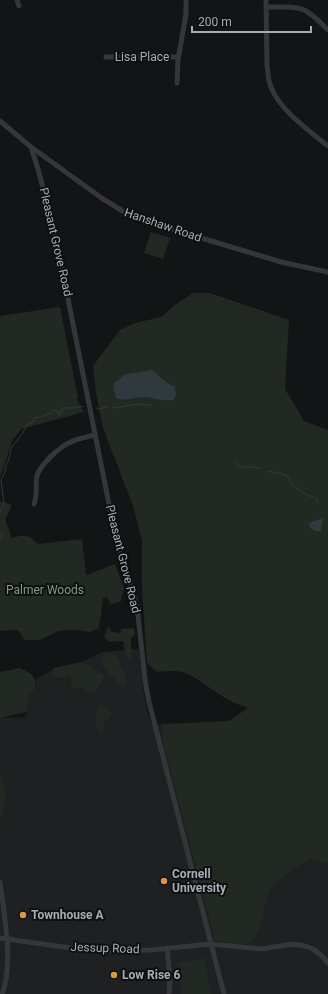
<svg xmlns="http://www.w3.org/2000/svg" width="328" height="994" viewBox="0 0 328 994" font-family="Roboto,sans-serif">
<style>
.built{fill:#1f2022}
.green{fill:#222922}
.water{fill:#30393e}
.lines{fill:none;stroke-linecap:round;stroke-linejoin:round}
.stream{stroke:#30393e;stroke-width:1}
.minor{stroke:#353639;stroke-width:5}
.poi-dot{fill:#dc9844;stroke:#0e0f10;stroke-width:1.5}
.labels{text-anchor:middle;stroke-width:4;stroke-linejoin:round;paint-order:stroke}
.street-label{font-size:12px;fill:#a7acb3;stroke:#0e0f10}
.park-label{font-size:12px;fill:#819c80;stroke:#0e0f10}
.poi-label{font-size:12px;font-weight:bold;fill:#a7acb3;stroke:#0e0f10;text-anchor:start}
</style>
<rect width="100%" height="100%" fill="#131415"/>
<polygon class="built" points="139,649 143,688 148,714 152,725 229,721 245,710 247,707 328,714 328,994 0,994 0,718 25,717 27,712 26,699 28,694 35,690 36,679 52,670 78,664 102,652"/>
<g class="green">
<polygon points="151,232 170,238 163,259 144,253"/>
<path d="M193,293H210L289,320L285,389L304,421L328,430V864L310,858C296,867 281,876 271,889C263,901 263,936 249,943C243,946 223,941 215,940L163,742L162,724L229,721L245,710L247,707C223,702 207,682 185,673C176,670 166,671 157,672L147,663L142,587V541L133,506L103,428L96,393L93,366L120,330L135,323L161,317L176,304Z"/>
<polygon points="60,307 78,398 76,399 84,412 21,429 12,441 0,478 0,316"/>
<path d="M0,497V501L12,505L5,520L12,538C25,534 28,534 38,544L82,539L86,575L115,564L124,588L121,601L110,605L107,597L103,598L99,628L90,632L74,630L58,631L40,640H25L18,630L0,631Z"/>
<polygon points="109,625 110,631 120,633 122,629 134,628 135,635 131,638 131,659 126,658 123,641 110,642 104,637"/>
<polygon points="114,653 125,673 127,682 122,687 105,669 101,662 104,654"/>
<polygon points="85,662 104,676 94,695 83,688 72,689 70,676 59,678 53,675 53,668 76,663"/>
<path d="M20,668C33,675 36,674 35,690L28,694L27,712L0,718V672Z"/>
<polygon points="98,705 104,705 112,714 105,722 102,735 95,726"/>
<polygon points="0,772 6,796 0,822"/>
<polygon points="204,958 211,994 182,994 176,963"/>
</g>
<g class="water">
<path d="M149,370H152L167,383L175,387L176,395L173,400C163,401 154,398 144,397C135,397 124,402 116,398L113,387L114,383C119,381 121,376 127,374C134,372 142,373 149,370Z"/>
<polygon points="323,518 321,531 315,531 310,528 309,525 311,522"/>
</g>
<g class="lines">
<g class="stream">
<polyline points="112,407 115,408 137,404 151,405"/>
<polyline points="97,408 99,409 109,406"/>
<polyline points="236,462 241,467 254,467 261,469"/>
<polyline points="268,471 286,475 293,485 303,493 317,499 318,503"/>
<path d="M0,512L4,504L1,480L5,472L6,465L9,459L11,448C16,441 24,434 26,425L33,422L34,417L38,418L47,414H52L54,410L58,411V414L60,415L62,408H75L83,406"/>
<polyline points="0,533 3,533 0,539"/>
</g>
<g class="minor">
<polyline points="17,0 19,6"/>
<path d="M266,0L267,65C268,73 268,80 271,87C279,109 309,131 328,146"/>
<path d="M266,7C301,7 303,4 328,30"/>
<polyline points="106,57 178,57"/>
<polyline points="177,83 178,60 186,14 186,0"/>
<polyline points="0,121 31,147 103,199 126,213 148,222 281,262 328,272"/>
<polyline points="31,147 38,169 55,234 117,544 135,598 138,615 145,680 149,702 224,994"/>
<path d="M34,504C38,495 35,486 37,476C40,465 60,446 71,442C78,438 87,437 95,435"/>
<path d="M0,882C4,914 14,965 2,994"/>
<polyline points="0,938 78,949 114,951 151,950 211,944 261,949 293,944 305,946 313,949 323,957 328,963"/>
<polyline points="167,948 170,978 169,994"/>
</g>
</g>
<g class="poi-dot">
<circle cx="164" cy="881" r="4"/>
<circle cx="23" cy="915" r="4"/>
<circle cx="114" cy="975" r="4"/>
</g>
<g class="labels">
<g class="street-label">
<text x="142" y="61">Lisa Place</text>
<text transform="translate(163 225) rotate(19)" y="4">Hanshaw Road</text>
<text transform="translate(56 242) rotate(77)" y="4">Pleasant Grove Road</text>
<text transform="translate(123 559) rotate(76)" y="4">Pleasant Grove Road</text>
<text transform="translate(105 948) rotate(2)" y="4">Jessup Road</text>
</g>
<g class="park-label">
<text x="45" y="594">Palmer Woods</text>
</g>
<g class="poi-label">
<text x="172" y="878">Cornell<tspan x="172" dy="14">University</tspan></text>
<text x="31" y="919">Townhouse A</text>
<text x="122" y="979">Low Rise 6</text>
</g>
</g>
<path d="M192 26v6h119v-6" fill="none" stroke="#a7acb3" stroke-width="2"/>
<text x="198" y="26" font-size="12" fill="#a7acb3" stroke="#0e0f10" stroke-width="3" paint-order="stroke">200 m</text>
</svg>
